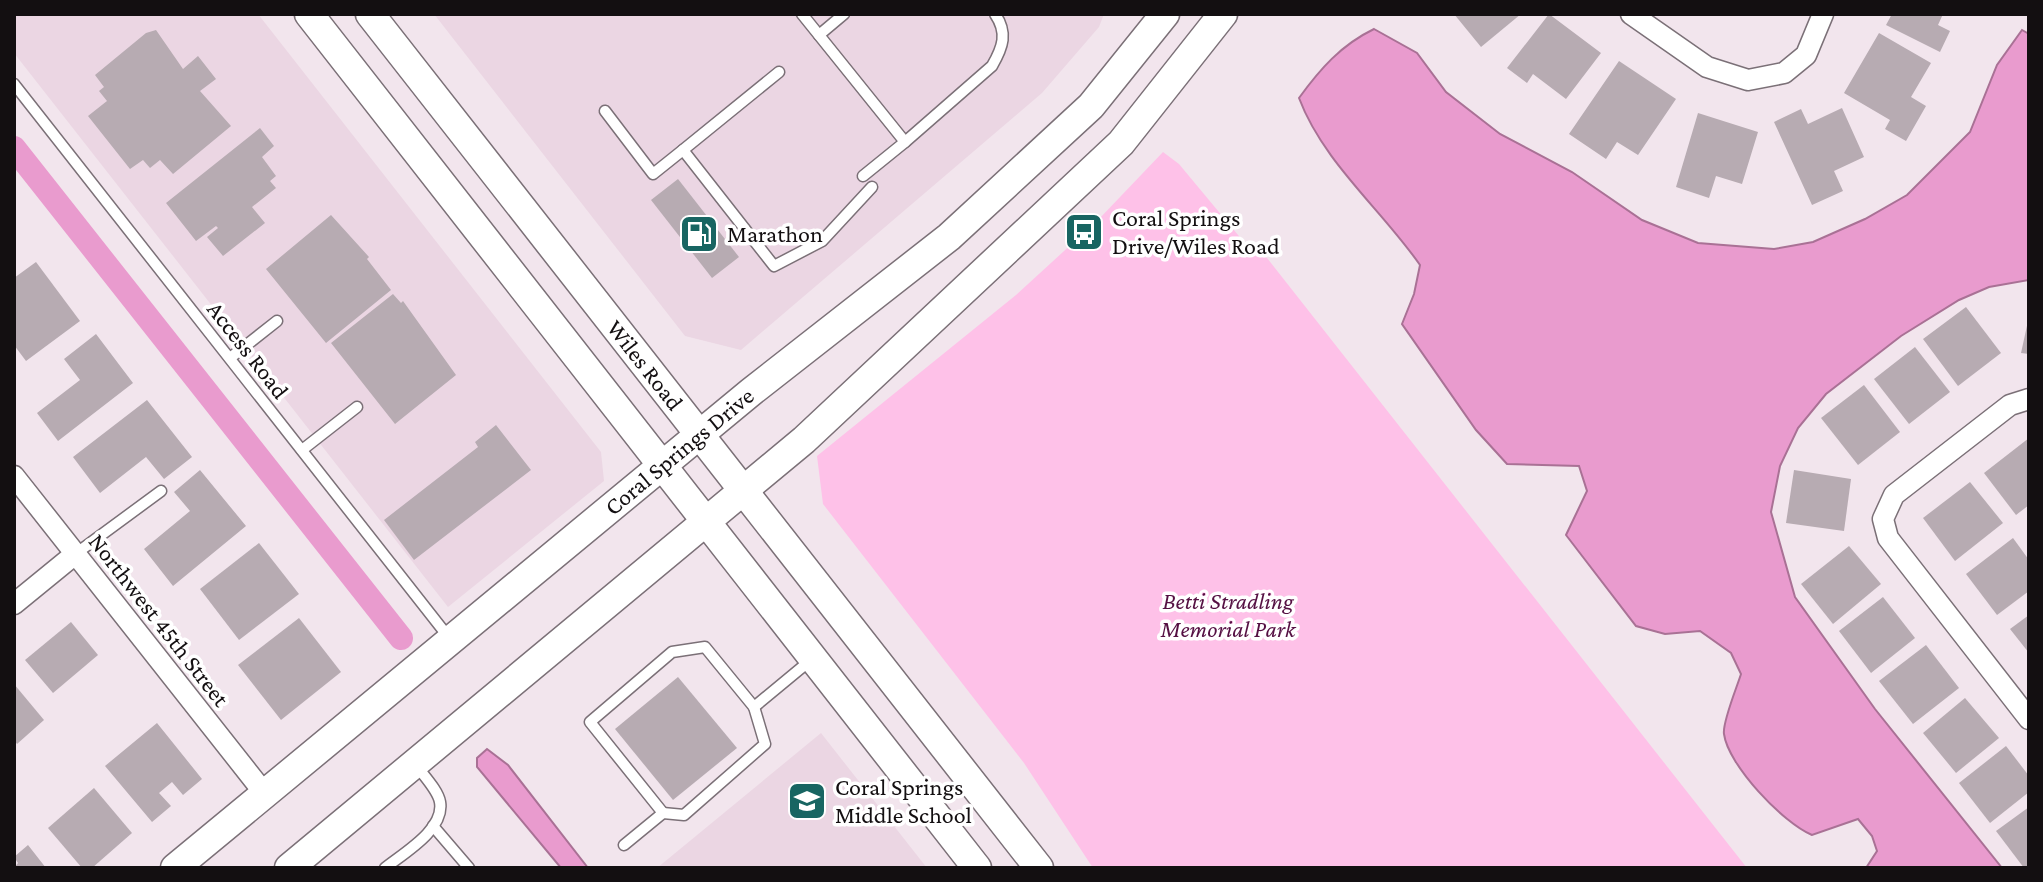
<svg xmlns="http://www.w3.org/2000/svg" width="2043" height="882" viewBox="0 0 2043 882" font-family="'Crimson Pro',serif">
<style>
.built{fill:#ebd6e3}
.green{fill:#fec1e8}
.water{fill:#e99bce;stroke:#a97195;stroke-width:2}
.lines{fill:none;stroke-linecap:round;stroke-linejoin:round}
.canal{stroke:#e99bce;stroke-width:24}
.building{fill:#b7abb2}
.service-casing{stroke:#7b7077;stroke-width:13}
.minor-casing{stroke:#7b7077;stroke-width:23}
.secondary-casing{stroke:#7b7077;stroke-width:31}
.service{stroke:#fff;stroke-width:10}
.minor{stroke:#fff;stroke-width:20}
.secondary{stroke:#fff;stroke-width:28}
.labels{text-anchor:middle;stroke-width:7;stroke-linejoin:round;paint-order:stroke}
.poi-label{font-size:24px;fill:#130f11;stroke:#fff;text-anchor:start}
.street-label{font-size:24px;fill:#130f11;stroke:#fff}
.park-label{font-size:24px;font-style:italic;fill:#551043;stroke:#fff}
</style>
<rect width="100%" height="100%" fill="#f2e5ed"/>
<g class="built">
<polygon points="14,14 258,14 601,452 604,481 448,607 14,53"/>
<polygon points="434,14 1104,14 1099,27 1042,93 741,350 685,336"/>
<polygon points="821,733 927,868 657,868"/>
</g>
<polygon class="green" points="1163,152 1179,164 1248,247 1267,258 1747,868 1093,868 1024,763 823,504 817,456 1016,295 1099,219"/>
<g class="water">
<path d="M1374,29L1417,53L1446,92L1500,134L1572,172L1642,220L1698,243L1774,249L1813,242L1865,219L1907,195L1970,132L1997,65L2022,30L2029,34V280L1989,287L1959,300L1901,336L1826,394L1798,428L1780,466L1771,512L1795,597L1875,709L2002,868H1866L1877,851L1872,836L1858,819L1812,835C1783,823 1728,765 1724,734C1722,723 1737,687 1741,674L1731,653L1700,631L1665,634L1636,626L1566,535L1587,491L1579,466L1507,464L1476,430L1402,324L1414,294L1420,265C1382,210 1323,162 1299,98C1320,69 1341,45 1374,29Z"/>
<polygon points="487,749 508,765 588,868 561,868 477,767 477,758"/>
</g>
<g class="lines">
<polyline class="canal" points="14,148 401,638"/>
</g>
<g class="building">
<polygon points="1454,14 1521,14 1481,47"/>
<polygon points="1549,14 1601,53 1566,99 1533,74 1527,83 1507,68"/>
<polygon points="1892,14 1943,14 1938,25 1950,31 1940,52 1886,25"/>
<polygon points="156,30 183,69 198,56 216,79 200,91 231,126 173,174 160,160 150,168 143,160 130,169 88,116 107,101 99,91 104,87 95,75 146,33"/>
<polygon points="1879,33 1931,63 1911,97 1926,106 1906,141 1885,129 1890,120 1844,93"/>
<polygon points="1619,61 1676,99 1638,155 1617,142 1606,159 1569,134"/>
<polygon points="1842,108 1864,157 1834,171 1843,191 1812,205 1774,122 1801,109 1808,124"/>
<polygon points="1698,113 1758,132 1742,184 1716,176 1709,198 1676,187"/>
<polygon points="260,128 274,146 262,157 276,176 270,181 276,188 252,207 265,223 223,256 207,237 218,228 216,226 196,241 166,203"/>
<polygon points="678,179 739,257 712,278 651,200"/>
<polygon points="331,215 369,257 367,259 391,290 326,343 266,269"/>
<polygon points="36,262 80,321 26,361 14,345 14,278"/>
<polygon points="393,294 401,303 403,301 456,375 395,424 331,343"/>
<polygon points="1966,307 2001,353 1958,386 1923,339"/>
<polygon points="2028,321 2029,322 2029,354 2021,353"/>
<polygon points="96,334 133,383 58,441 37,413 80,380 64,359"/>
<polygon points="1915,347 1950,392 1909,424 1874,379"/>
<polygon points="1864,385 1900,432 1858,465 1821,418"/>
<polygon points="147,400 192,457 164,479 146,457 100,493 73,457"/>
<polygon points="496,425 531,470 414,560 384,520 478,447 475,442"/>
<polygon points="2029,438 2029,505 2016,515 1984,473"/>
<polygon points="200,470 246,526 173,586 144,549 190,511 174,492"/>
<polygon points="1794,470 1851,479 1844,531 1786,523"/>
<polygon points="1970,482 2003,523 1955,561 1923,518"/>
<polygon points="2013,538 2029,560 2029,591 1997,615 1966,574"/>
<polygon points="259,543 299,594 239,640 200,589"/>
<polygon points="1849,546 1881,584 1833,624 1801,584"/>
<polygon points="1883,597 1915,638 1871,673 1839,631"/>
<polygon points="2029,615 2029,653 2010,629"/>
<polygon points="299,618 341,672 281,720 238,665"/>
<polygon points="71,622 98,655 53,693 25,660"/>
<polygon points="1926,645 1959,688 1913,724 1879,681"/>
<polygon points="678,677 737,748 673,800 615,729"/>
<polygon points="14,684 44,720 17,744 14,740"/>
<polygon points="1965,698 1999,738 1956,773 1923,733"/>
<polygon points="157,723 202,779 183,795 172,782 159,793 171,806 152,822 105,766"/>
<polygon points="2006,746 2029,776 2029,792 1990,823 1959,783"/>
<polygon points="94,788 132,833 92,868 82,868 48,828"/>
<polygon points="2029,807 2029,868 2024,868 1996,831"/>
<polygon points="28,845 46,868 14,868 18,863 14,857"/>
</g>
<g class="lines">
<defs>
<g id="service">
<polyline points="802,14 905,142 863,176"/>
<polyline points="819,35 844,14"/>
<polyline points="779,72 683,150 774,266 822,241 872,187"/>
<polyline points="14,84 450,639"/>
<polyline points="605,111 653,174 683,150"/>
<path d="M905,142L992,66C1003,47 1008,33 995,14"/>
<polyline points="230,358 277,321"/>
<polyline points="302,450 357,407"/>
<polyline points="74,555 161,491"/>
<polyline points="663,813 684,815 765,744 754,707"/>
<polyline points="433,826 469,868"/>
<polyline points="624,845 663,813 590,722 672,652 705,647 754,707 812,659"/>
<path d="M385,868C402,854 445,830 440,802C438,790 423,775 416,765"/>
</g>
<g id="minor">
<polyline points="1631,14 1707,67 1748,80 1784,73 1806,55 1823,14"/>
<polyline points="2029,399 2010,405 1894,495 1883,519 1888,538 2029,719"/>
<polyline points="14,476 265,794"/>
<polyline points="14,604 74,555"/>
</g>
<g id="secondary">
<polyline points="309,14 977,868"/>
<path id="s1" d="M370,14L1039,868"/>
<path id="s2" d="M175,868L751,392L949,237L1091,106L1165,14"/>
<polyline points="289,868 804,440 1121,143 1223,14"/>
</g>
</defs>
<use href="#service" class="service-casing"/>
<use href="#minor" class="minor-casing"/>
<use href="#secondary" class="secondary-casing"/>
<use href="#service" class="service"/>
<use href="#minor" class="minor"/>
<use href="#secondary" class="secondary"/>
</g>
<defs>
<symbol id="bus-square" viewBox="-11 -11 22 22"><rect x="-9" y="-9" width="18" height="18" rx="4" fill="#186562" stroke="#fff"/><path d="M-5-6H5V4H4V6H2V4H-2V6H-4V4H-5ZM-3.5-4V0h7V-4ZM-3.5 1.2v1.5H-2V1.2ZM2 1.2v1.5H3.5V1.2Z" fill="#fff"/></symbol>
<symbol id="fuel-square" viewBox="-11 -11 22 22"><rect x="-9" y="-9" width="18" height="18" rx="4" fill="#186562" stroke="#fff"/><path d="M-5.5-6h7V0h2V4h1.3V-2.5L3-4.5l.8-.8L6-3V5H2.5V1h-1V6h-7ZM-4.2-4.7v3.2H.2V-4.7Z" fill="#fff"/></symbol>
<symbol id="school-square" viewBox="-11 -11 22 22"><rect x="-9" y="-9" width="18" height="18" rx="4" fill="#186562" stroke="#fff"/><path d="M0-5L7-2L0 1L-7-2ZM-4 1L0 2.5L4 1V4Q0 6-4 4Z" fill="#fff"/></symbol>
</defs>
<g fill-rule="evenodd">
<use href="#bus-square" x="1062" y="210" width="44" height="44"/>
<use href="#fuel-square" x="677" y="212" width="44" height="44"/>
<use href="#school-square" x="785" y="779" width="44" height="44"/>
</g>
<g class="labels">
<g class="poi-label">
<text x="1112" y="226">Coral Springs<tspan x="1112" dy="28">Drive/Wiles Road</tspan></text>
<text x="727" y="242">Marathon</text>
<text x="835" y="795">Coral Springs<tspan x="835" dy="28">Middle School</tspan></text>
</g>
<g class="street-label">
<text transform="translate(248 350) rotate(52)" y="8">Access Road</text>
<text dy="8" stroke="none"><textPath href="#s1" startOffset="446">Wiles Road</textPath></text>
<text dy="8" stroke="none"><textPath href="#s2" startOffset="654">Coral Springs Drive</textPath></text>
<text transform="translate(159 620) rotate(52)" y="8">Northwest 45th Street</text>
</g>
<g class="park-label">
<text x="1228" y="609">Betti Stradling<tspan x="1228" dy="28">Memorial Park</tspan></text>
</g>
</g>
<rect width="2043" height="882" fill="none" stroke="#130f11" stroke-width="32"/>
</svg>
